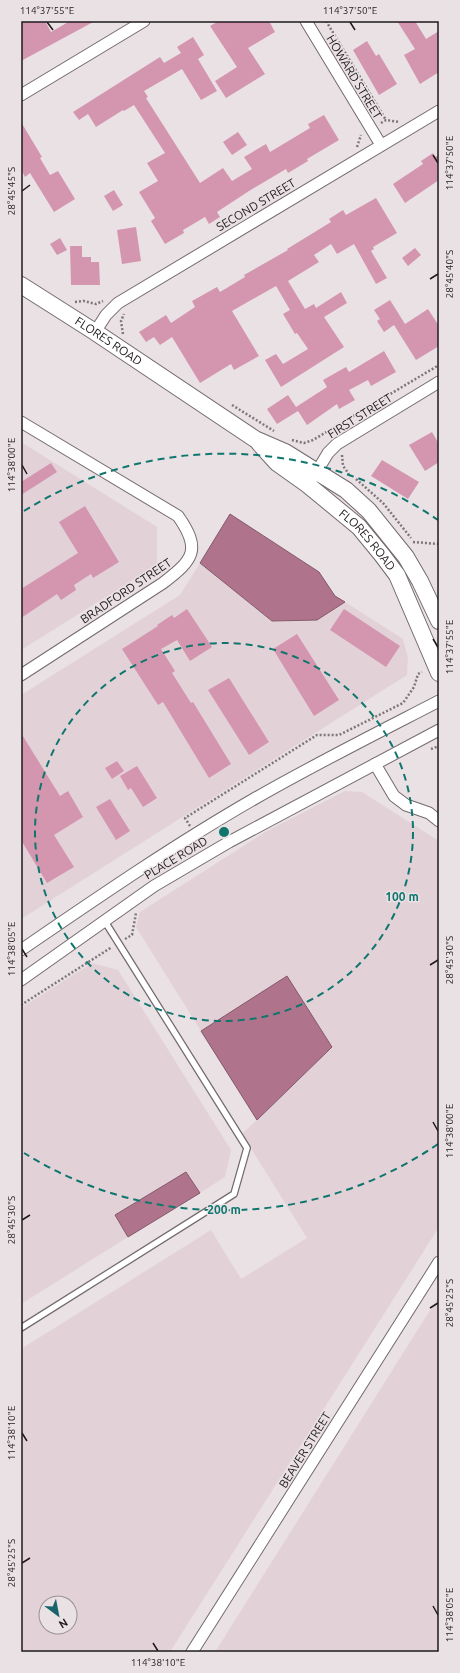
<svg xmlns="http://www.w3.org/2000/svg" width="460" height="1673" viewBox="0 0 460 1673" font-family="Ubuntu,sans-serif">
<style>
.built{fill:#e3d1d8;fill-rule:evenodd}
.water{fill:#af748c;stroke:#84596a}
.building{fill:#d496af}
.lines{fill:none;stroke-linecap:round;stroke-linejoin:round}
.service-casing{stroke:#736a6d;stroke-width:8}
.minor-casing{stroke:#736a6d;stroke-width:13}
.secondary-casing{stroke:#736a6d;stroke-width:18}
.path{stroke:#7e777a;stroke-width:2.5;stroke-dasharray:2 2;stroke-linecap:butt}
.service{stroke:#fff;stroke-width:5.5}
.minor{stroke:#fff;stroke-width:11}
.secondary{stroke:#fff;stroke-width:16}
.ticks{fill:none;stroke:#1e1a1c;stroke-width:1.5}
.ring{fill:none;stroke:#0f766e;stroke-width:2;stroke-dasharray:7 5}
.labels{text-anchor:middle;stroke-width:3;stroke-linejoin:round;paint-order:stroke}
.street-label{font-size:12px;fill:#1e1a1c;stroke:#eae1e4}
.centre{fill:#0f766e;stroke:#eae1e4;stroke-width:2}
.ring-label{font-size:12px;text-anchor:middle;font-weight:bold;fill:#0f766e;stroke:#eae1e4;stroke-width:3;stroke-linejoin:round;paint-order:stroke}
.neatline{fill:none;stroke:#1e1a1c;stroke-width:1.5}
.ticks-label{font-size:10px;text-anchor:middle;fill:#1e1a1c}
</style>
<rect width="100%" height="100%" fill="#eae1e4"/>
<g class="built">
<polygon points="21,442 157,527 157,565 21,650"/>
<polygon points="200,563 272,621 317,620 345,602 403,639 408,658 407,675 21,919 21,695 180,595"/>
<path d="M345,791L362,792L439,841V1227L170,1652H21V1349L211,1230L241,1279L307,1238L242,1134L332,1047L287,976L201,1031L136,927L140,912L267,831ZM46,1603H70V1627H46Z"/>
<polygon points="92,963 118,970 231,1150 225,1177 200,1193 186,1172 115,1215 128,1237 21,1304 21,1008"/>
<polygon points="439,1296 439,1652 215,1652"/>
</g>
<g class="water">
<polygon points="230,514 319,572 335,596 345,602 317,620 272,621 200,563"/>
<polygon points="287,976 332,1047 257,1120 201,1031"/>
<polygon points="186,1172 200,1193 128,1237 115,1215"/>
</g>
<g class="building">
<polygon points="21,21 45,21 51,32 70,21 95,21 21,61"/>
<polygon points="219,21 269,21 275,32 248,48 265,74 226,98 215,81 237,67 210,26"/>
<polygon points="397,21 415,21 426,39 439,31 439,72 420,84 404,55 415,49"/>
<polygon points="193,37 204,55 198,59 217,91 201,100 182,69 144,91 148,97 146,98 200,183 223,168 232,181 252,169 244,157 266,144 270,152 310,128 308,124 324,115 339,140 307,159 308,161 288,173 286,169 249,191 217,212 220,217 209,224 205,217 183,230 184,233 165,244 151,221 155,218 139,192 158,181 147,163 165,153 134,105 124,111 123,110 96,127 88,114 79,120 73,112 160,57 164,63 181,53 177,47"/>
<polygon points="367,41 376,56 379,54 397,84 379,95 353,50"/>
<polygon points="21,122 42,157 40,158 50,175 58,171 75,199 54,212 30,173 25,177 21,169"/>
<polygon points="238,132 247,145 232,155 223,142"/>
<polygon points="433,153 435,157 439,155 439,180 405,203 393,184 423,164 421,161"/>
<polygon points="114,190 123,205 113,211 104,196"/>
<polygon points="376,198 397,233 373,247 374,249 371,251 387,278 376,284 354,244 337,254 331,244 314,255 319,262 288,281 305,309 314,304 316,308 341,292 347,303 324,317 344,347 281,387 265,360 276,354 283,364 308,349 297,333 295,334 283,314 290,310 276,286 232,311 259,356 234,370 231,364 200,383 172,337 160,345 154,337 146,342 139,332 166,315 171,323 195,307 192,301 217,287 220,292 245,277 244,275 288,250 287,249 331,222 329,219 343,210 346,215"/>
<polygon points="136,227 141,261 122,264 117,230"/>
<polygon points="60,238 67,250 57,255 50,244"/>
<polygon points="70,246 82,246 82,257 91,257 91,262 99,262 100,285 71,285"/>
<polygon points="415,248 421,255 408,266 402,258"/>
<polygon points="390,300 405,324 428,309 439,326 439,346 416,360 394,325 384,332 377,321 380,319 374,310"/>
<polygon points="384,351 396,372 371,386 368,380 349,390 355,400 339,409 337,404 307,425 298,411 277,424 267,409 288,395 296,407 327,387 323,380 346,367 349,372"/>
<polygon points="432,432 439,444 439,462 425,471 409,445"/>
<polygon points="382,460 419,482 408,499 371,476"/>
<polygon points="51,463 57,472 21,495 21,482"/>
<polygon points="85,506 119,562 93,578 91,574 74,585 76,590 61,600 57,594 21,618 21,589 78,553 59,522"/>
<polygon points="187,609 212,647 190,661 177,640 161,649 175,671 172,673 191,703 193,702 231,764 209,778 163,702 158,705 122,649 158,626 157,625 172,615 174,618"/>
<polygon points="344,609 400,646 386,667 330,630"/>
<polygon points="297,634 339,700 314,716 273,649"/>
<polygon points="229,678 269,742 249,755 208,690"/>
<polygon points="21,733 60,796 68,791 83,817 54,835 74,867 47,883 21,840"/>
<polygon points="117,761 124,771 112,779 105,768"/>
<polygon points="137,766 157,798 143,807 131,788 128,790 120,776"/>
<polygon points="110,799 130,831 116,840 96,807"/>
</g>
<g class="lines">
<defs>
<polyline id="service" points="21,1328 234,1194 247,1148 104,920"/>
<g id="minor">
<polyline points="306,21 381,145"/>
<polyline points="21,95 144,21"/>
<polyline points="95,332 106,315 118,303 439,111"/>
<path d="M21,422L178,516C202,550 193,560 163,583L21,675"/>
<polyline points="313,478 328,453 337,444 439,382"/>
<polyline points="375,764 394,796 406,805 429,813 439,821"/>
<path d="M21,950C97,898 174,845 254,799C315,764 377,733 439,701"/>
<polyline points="21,980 154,886 229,842 439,730"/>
<polyline points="192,1652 439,1262"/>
</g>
<g id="secondary">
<path id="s1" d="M21,285L95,332L255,439L285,452L346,490L369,511L406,557L420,581L439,621"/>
<path id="s2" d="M259,443L277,463L308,485L359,527L382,555L397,575L439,673"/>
</g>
</defs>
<use href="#service" class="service-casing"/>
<use href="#minor" class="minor-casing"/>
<use href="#secondary" class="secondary-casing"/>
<g class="path">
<polyline points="326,21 386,120"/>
<polyline points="381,123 386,120 399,122"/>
<polyline points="357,147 361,135"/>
<polyline points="75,302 84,301 96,304 103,301"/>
<polyline points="123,334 121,321 124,314"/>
<polyline points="232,405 274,431"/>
<polyline points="292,440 304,443 313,440 439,365"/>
<polyline points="342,455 343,466 349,474"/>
<polyline points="356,479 383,503 411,538"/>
<polyline points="413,542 439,544"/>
<polyline points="431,749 439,746"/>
<polyline points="190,826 185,818 317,735 339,735 403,703 414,687 418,674 422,672"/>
<polyline points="125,939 132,935 136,913"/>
<polyline points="21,1005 112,947"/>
</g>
<use href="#service" class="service"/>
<use href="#minor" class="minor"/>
<use href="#secondary" class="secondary"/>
</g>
<path class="ticks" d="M47,22L53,30M350,22L355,30M433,155L438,163M22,191L30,185M430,279L438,274M22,465L27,474M433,639L438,647M22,949L27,957M430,965L438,960M433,1122L438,1131M22,1220L30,1215M430,1308L438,1303M22,1433L27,1441M22,1563L30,1558M433,1606L438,1615M153,1643L158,1651"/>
<g class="ring">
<circle cx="224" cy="832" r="189"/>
<path d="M438 1144A378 378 0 0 1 24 1153M24 511A378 378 0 0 1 438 520"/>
</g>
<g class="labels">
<g class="street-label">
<text transform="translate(354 77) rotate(59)" y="4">HOWARD STREET</text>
<text transform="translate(256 205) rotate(-31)" y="4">SECOND STREET</text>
<text dy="4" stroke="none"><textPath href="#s1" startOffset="104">FLORES ROAD</textPath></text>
<text transform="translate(360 416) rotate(-32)" y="4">FIRST STREET</text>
<text dy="4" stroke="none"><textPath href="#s2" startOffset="146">FLORES ROAD</textPath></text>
<text transform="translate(126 591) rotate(-34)" y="4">BRADFORD STREET</text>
<text transform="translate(176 858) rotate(-31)" y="4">PLACE ROAD</text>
<text transform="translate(305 1450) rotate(-58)" y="4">BEAVER STREET</text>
</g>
</g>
<circle cx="224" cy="832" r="6" class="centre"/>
<g class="ring-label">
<text x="402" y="901">100 m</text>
<text x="224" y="1214">200 m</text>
</g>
<rect width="460" height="1673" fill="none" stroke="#eae1e4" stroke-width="44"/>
<g transform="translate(58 1615) rotate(148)"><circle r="19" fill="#eae1e4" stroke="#989194"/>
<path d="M0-3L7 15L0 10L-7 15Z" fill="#17656b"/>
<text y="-6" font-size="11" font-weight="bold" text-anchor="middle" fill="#1e1a1c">N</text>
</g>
<rect x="22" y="22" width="416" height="1629" class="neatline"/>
<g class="ticks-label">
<text x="47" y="14">114°37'55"E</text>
<text x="350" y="14">114°37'50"E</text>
<text transform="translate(449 163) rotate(-90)" y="4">114°37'50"E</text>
<text transform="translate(11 191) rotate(-90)" y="4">28°45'45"S</text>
<text transform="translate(449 274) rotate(-90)" y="4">28°45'40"S</text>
<text transform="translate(11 465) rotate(-90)" y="4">114°38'00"E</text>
<text transform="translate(449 647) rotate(-90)" y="4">114°37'55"E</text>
<text transform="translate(11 949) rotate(-90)" y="4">114°38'05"E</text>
<text transform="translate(449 960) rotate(-90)" y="4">28°45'30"S</text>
<text transform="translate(449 1131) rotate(-90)" y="4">114°38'00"E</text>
<text transform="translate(11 1220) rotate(-90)" y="4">28°45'30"S</text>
<text transform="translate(449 1303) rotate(-90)" y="4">28°45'25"S</text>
<text transform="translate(11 1433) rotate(-90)" y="4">114°38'10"E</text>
<text transform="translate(11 1563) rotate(-90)" y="4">28°45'25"S</text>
<text transform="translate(449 1615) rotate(-90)" y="4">114°38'05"E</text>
<text x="158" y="1666">114°38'10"E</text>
</g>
</svg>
